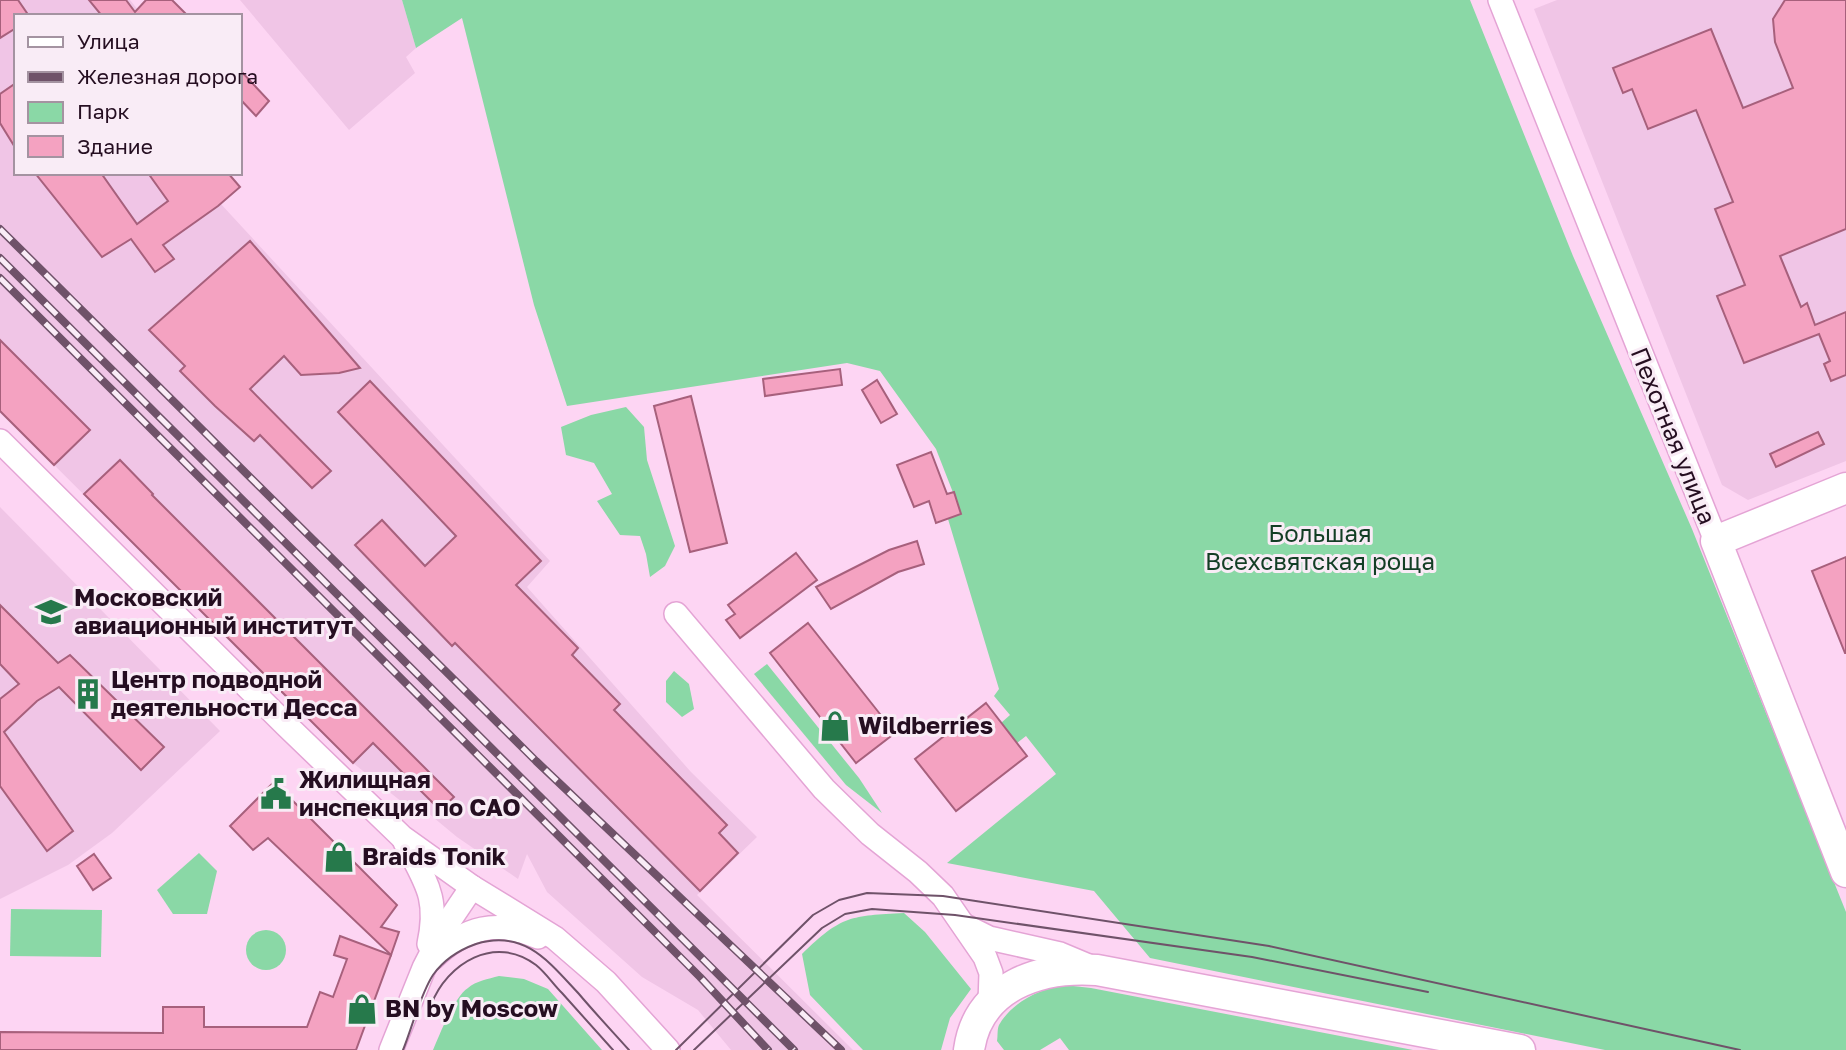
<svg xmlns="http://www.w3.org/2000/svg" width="1846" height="1050" viewBox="0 0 1846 1050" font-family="'Golos Text',sans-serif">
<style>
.built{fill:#f0c5e6}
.green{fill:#8ad8a6}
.building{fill:#f4a2c1;stroke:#a7607c;stroke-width:2}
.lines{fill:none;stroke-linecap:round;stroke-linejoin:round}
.minor-casing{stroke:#e4a4d5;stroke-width:26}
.major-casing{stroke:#e4a4d5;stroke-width:33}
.minor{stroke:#fff;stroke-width:23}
.major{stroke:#fff;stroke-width:30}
.tram{stroke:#6f5269;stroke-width:2}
.rail-casing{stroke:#6f5269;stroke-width:8}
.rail{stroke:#f9ecf6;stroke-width:5;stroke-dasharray:16;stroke-linecap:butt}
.labels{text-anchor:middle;stroke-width:6;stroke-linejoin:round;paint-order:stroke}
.street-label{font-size:24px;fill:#250e21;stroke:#f9ecf6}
.park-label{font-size:24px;fill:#133e25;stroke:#f9ecf6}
.poi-label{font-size:24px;font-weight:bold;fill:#250e21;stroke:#f9ecf6;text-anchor:start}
</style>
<rect width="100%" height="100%" fill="#fdd5f3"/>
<g class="built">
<polygon points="0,0 130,0 143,16 16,16 16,173 203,173 220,203 550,561 527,587 691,772 757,837 697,895 853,1050 731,1050 698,1010 642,977 547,892 527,854 518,879 457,837 422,808 417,814 353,763 0,411"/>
<polygon points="240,0 402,0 416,48 406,57 415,73 349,130"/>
<polygon points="1557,0 1846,0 1846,461 1748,500 1722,485 1534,9"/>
<polygon points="0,507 220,731 112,833 68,865 0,899"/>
</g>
<g class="green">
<polygon points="402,0 1470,0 1573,256 1692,529 1846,912 1846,1050 1605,1050 1150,958 1094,891 947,863 1056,774 1026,736 1017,743 1001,723 1010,715 994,696 999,689 948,519 961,513 936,449 880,371 847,363 567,406 534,305 462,18 416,48"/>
<polygon points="626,407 644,427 647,460 675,546 665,566 650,577 646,554 640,536 620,535 597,501 612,494 594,463 566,455 561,427 591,415"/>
<polygon points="767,664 859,778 882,813 846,785 754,674"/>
<polygon points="674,671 689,684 694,709 682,717 666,702 666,681"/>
<polygon points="199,853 217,871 207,914 173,914 157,890"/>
<polygon points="11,909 102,910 101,957 10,956"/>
<path d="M904,913L925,932L971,989L950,1018L941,1050H863L810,995L802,954C842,915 851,916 904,913Z"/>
<circle cx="266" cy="950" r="20"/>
<path d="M499,976L524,979L548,989L602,1050H433C440,1034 454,997 468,988C476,981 488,979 499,976Z"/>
<path d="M1064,985L1091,988L1413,1050H1069L1060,1038L1040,1050H1004L997,1041C998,1036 997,1029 999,1025C1012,1002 1040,989 1064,985Z"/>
</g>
<g class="building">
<polygon points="0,0 18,0 29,16 16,16 16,28 0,38"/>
<polygon points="89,0 126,0 135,12 146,0 172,0 188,16 102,16"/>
<polygon points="1785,0 1846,0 1846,229 1780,256 1801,307 1807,303 1815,325 1846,312 1846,375 1831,381 1824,364 1830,361 1819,334 1744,363 1717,296 1745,285 1715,209 1733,202 1696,110 1648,129 1632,89 1623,93 1613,68 1711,29 1743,108 1793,88 1775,42 1773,19"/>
<polygon points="240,70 269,101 256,116 240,99"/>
<polygon points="16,83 16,149 0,123 0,94"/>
<polygon points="35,173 101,173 137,224 168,201 148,173 228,173 240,187 218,206 163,245 174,259 155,272 131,239 102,257"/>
<polygon points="250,241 360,368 339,373 301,375 284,356 250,389 331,471 312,488 260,435 254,441 215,406 180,371 185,366 149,330"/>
<polygon points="0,340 90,430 54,465 0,411"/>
<polygon points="840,369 842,385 765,396 763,379"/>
<polygon points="877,380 897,414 881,423 862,390"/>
<polygon points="370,381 541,561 516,585 578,648 572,655 620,704 614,710 727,825 719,833 738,853 700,891 455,643 452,646 355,545 382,520 425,566 456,536 338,412"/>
<polygon points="691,396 727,543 690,552 654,406"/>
<polygon points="1818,432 1824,444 1776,467 1770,454"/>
<polygon points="931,452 947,494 954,492 961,514 936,523 929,501 914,507 897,465"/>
<polygon points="120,460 153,494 152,495 454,797 440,810 373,743 353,763 84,494"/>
<polygon points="917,541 924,564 898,572 831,609 816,587 889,550"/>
<polygon points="796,553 817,580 740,638 726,620 735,614 728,605"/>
<polygon points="1846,557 1846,653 1845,653 1812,571"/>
<polygon points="0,605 58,663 70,655 164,747 141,770 59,687 37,701 4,732 73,831 47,851 0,786 0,699 19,684 0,664"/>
<polygon points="808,623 895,733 856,763 770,653"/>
<polygon points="986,703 1027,756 956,811 915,759"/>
<polygon points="274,782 397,905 381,927 399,932 391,955 268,838 253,850 230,826"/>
<polygon points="94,854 111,878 93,890 77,866"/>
<polygon points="340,936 391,955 356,1050 0,1050 0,1032 163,1033 163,1007 204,1007 204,1027 307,1027 320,992 333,997 347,959 334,955"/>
</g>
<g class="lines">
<defs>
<g id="minor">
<polyline points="1500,0 1716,541"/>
<polyline points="0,441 286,725 402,837 472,887 555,938 606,982 668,1050"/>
<polyline points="676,614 824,789 870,834 918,872 943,896 985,957 991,973 990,1003"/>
<path d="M405,842C426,883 439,897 429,944"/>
<polyline points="965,926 989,938 1060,954 1091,967"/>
<path d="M433,958C465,927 497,919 538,937"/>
<polyline points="391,1050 424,968 445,927 472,887"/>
</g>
<g id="major">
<polyline points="1846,488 1716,541 1846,872"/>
<path d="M969,1050C978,986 1040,966 1097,970L1520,1050"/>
</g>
</defs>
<use href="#minor" class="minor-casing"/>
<use href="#major" class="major-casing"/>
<use href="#minor" class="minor"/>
<use href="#major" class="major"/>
<g class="tram">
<path d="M431,1005C447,963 495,934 536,965C546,973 553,984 562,993C579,1012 596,1031 613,1050"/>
<path d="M403,1050C412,1028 420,995 433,975C443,961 459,950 476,944C525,929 549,962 579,994C595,1013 612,1031 629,1050"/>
<polyline points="676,1050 813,915 839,900 867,893 943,896 1269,946 1740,1050"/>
<polyline points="694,1050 822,928 845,914 872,909 955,915 1252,957 1428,992"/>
</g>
<defs>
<g id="rail">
<polyline points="0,229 536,761 841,1050"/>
<polyline points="0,258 794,1050"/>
<polyline points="0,278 700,977 768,1050"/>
</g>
</defs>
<use href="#rail" class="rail-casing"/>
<use href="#rail" class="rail"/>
</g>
<defs>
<symbol id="university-bare" viewBox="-9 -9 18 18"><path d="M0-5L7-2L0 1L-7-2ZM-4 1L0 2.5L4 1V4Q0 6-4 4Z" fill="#26794b" stroke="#f9ecf6" stroke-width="2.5" paint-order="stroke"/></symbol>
<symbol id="building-bare" viewBox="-9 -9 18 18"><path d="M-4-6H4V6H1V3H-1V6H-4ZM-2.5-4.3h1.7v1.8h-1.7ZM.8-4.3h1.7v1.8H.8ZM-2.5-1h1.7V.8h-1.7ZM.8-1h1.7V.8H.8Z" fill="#26794b" stroke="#f9ecf6" stroke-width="2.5" paint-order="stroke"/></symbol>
<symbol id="shop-bare" viewBox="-9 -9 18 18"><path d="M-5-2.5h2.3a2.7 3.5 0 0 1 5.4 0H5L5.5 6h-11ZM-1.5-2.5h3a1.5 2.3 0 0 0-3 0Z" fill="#26794b" stroke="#f9ecf6" stroke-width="2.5" paint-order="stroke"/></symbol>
<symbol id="civic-bare" viewBox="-9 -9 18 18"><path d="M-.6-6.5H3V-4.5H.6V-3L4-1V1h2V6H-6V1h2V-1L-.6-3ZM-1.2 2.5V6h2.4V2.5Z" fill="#26794b" stroke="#f9ecf6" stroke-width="2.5" paint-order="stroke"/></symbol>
</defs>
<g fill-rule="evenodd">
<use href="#university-bare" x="29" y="590" width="44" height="44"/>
<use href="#building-bare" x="66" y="672" width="44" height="44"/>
<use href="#shop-bare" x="813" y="704" width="44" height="44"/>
<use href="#civic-bare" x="254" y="772" width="44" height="44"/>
<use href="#shop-bare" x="317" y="835" width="44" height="44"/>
<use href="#shop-bare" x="340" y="987" width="44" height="44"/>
</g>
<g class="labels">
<g class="street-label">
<text transform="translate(1673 436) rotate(68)" y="8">Пехотная улица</text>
</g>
<g class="park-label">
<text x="1320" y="542">Большая<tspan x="1320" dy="28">Всехсвятская роща</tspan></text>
</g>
<g class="poi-label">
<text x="74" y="606">Московский<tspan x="74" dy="28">авиационный институт</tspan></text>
<text x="111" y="688">Центр подводной<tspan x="111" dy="28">деятельности Десса</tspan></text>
<text x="858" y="734">Wildberries</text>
<text x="299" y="788">Жилищная<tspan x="299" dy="28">инспекция по САО</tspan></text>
<text x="362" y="865">Braids Tonik</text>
<text x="385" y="1017">BN by Moscow</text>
</g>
</g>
<rect x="14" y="14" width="228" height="161" fill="#f9ecf6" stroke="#a493a1" stroke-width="2"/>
<rect x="28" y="37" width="35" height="10" fill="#ffffff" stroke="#a493a1" stroke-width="2"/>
<text x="77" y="49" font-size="21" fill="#250e21">Улица</text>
<rect x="28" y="72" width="35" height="10" fill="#6f5269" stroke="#a493a1" stroke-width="2"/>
<text x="77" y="84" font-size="21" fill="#250e21">Железная дорога</text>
<rect x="28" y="102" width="35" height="21" fill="#8ad8a6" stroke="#a493a1" stroke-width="2"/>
<text x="77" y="119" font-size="21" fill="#250e21">Парк</text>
<rect x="28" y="136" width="35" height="21" fill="#f4a2c1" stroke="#a493a1" stroke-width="2"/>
<text x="77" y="154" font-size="21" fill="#250e21">Здание</text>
</svg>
